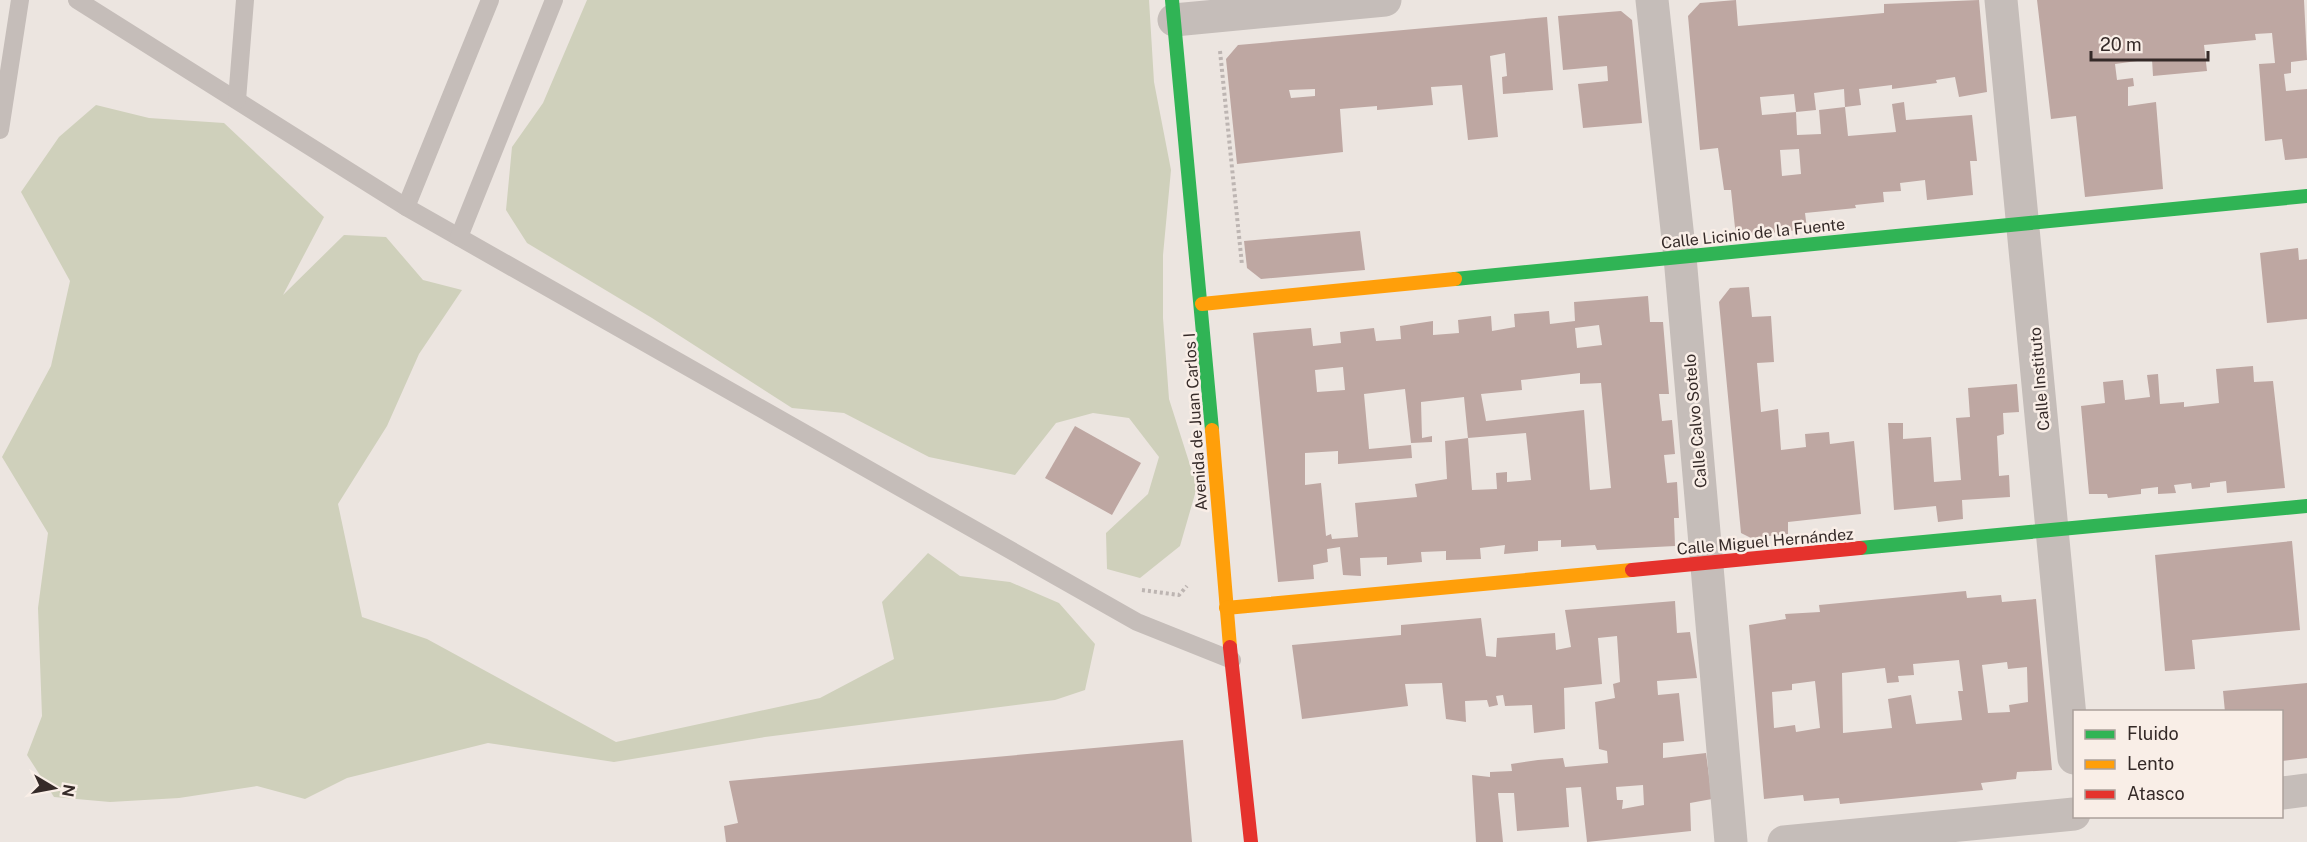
<svg xmlns="http://www.w3.org/2000/svg" width="2307" height="842" viewBox="0 0 2307 842" font-family="'Public Sans',sans-serif">
<style>
.green{fill:#cfd0bb}
.building{fill:#bea7a2;fill-rule:evenodd}
.lines{fill:none;stroke-linecap:round;stroke-linejoin:round}
.path{stroke:#bdb5b2;stroke-width:4;stroke-dasharray:3 3;stroke-linecap:butt}
.lane{stroke:#c5bdb9;stroke-width:18}
.street{stroke:#c5bdb9;stroke-width:33}
.fast{stroke:#30b455;stroke-width:14}
.slow{stroke:#ff9f0a;stroke-width:14}
.jam{stroke:#e5322d;stroke-width:14}
.labels{text-anchor:middle;stroke-width:5;stroke-linejoin:round;paint-order:stroke}
.street-label{font-size:16px;fill:#352a28;stroke:#f9eee7}
</style>
<rect width="100%" height="100%" fill="#ece5e0"/>
<g class="green">
<polygon points="587,0 1149,0 1154,82 1171,170 1163,255 1163,318 1169,399 1197,487 1180,546 1140,578 1107,569 1106,533 1148,494 1159,457 1129,418 1093,413 1056,423 1015,475 929,457 844,413 792,408 652,318 527,243 506,210 512,147 543,103"/>
<polygon points="96,105 149,118 224,123 324,217 283,295 344,235 386,237 423,280 462,290 419,354 387,426 338,504 362,617 427,639 616,742 820,698 894,659 882,602 928,553 960,576 1010,582 1059,603 1095,644 1085,690 1055,700 765,737 614,762 488,743 347,778 305,799 257,786 179,798 110,802 54,797 27,755 42,716 38,608 48,533 2,457 51,366 70,281 21,192 59,137"/>
</g>
<g class="building">
<path d="M1736,0L1738,26L1884,13V4L1979,0L1987,92L1959,97L1955,77L1936,80L1937,83L1892,89V85L1859,89L1861,105L1845,107L1844,89L1814,93L1816,110L1796,112L1797,135L1821,134L1819,110L1845,107L1848,136L1896,132L1892,104L1904,102L1906,120L1972,115L1977,161H1970L1973,195L1927,200L1925,180L1900,183L1901,191L1883,192L1884,202L1855,205L1856,208L1805,213L1807,229L1736,237L1731,190H1724L1718,148L1700,150L1688,16L1700,3ZM1794,94L1796,112L1762,115L1760,97ZM1799,149L1801,174L1782,176L1780,150Z"/>
<polygon points="2037,0 2304,0 2307,60 2291,62 2291,73 2284,74 2286,91 2307,89 2307,158 2285,160 2282,139 2265,141 2259,64 2275,63 2272,33 2255,34 2256,40 2204,45 2207,71 2153,76 2152,59 2115,64 2117,80 2133,78 2134,86 2128,87 2128,106 2156,102 2163,189 2085,197 2076,116 2051,119"/>
<polygon points="1621,11 1632,20 1642,123 1583,128 1578,84 1608,81 1607,66 1563,70 1558,16"/>
<path d="M1547,17L1553,90L1503,94L1502,77L1507,76L1505,53L1490,56L1498,137L1468,140L1462,85L1431,87L1433,105L1377,110V106L1340,109L1343,152L1237,164L1226,59L1238,45ZM1315,89V96L1291,98L1289,90Z"/>
<polygon points="1360,231 1365,270 1261,279 1247,268 1244,241"/>
<polygon points="2298,248 2299,260 2307,259 2307,319 2267,323 2260,253"/>
<polygon points="1749,287 1752,317 1771,316 1774,362 1757,363 1761,412 1778,409 1781,450 1806,447 1805,434 1829,432 1830,444 1854,441 1861,514 1788,522 1788,534 1751,538 1741,533 1719,302 1730,288"/>
<path d="M1648,296L1650,322H1663L1669,394H1659L1662,421L1672,420L1675,454L1664,455L1667,483L1677,482L1679,518H1674L1675,546L1597,550L1595,545L1561,547V540L1538,541V551L1504,554L1505,545L1480,548L1481,559L1446,560V551L1421,552L1422,562L1387,565V557L1360,558L1361,576L1343,575L1340,547L1327,549L1328,562L1313,565L1314,579L1278,582L1253,333L1311,328L1313,346L1341,343L1340,332L1374,328L1376,341L1401,339L1400,326L1433,321V335L1459,333L1458,320L1491,316L1492,331L1515,327L1514,314L1549,311L1550,324L1575,321L1574,302ZM1599,325L1602,345L1577,348L1575,328ZM1343,367L1345,390L1317,392L1315,370ZM1580,373V384L1601,383L1611,488L1590,490L1584,410L1486,421L1481,394L1522,390L1521,380ZM1405,389L1411,443L1432,442V436L1422,438L1421,402L1464,397L1468,438L1445,441L1447,479L1415,484L1417,497L1355,503L1358,537L1332,539L1331,534L1326,536L1321,483L1305,485V453L1338,451V464L1412,458L1411,445L1369,449L1364,394ZM1526,433L1531,480L1507,482V472L1496,473L1497,489L1472,490L1468,438Z"/>
<polygon points="2253,366 2254,382 2273,381 2285,488 2227,493 2226,481 2210,483 2210,487 2192,489 2191,483 2174,485 2176,493 2158,494 2158,487 2141,489 2141,494 2108,498 2107,494 2089,494 2081,406 2105,403 2103,382 2123,380 2125,400 2150,397 2147,375 2158,374 2160,404 2184,402 2184,407 2219,403 2216,369"/>
<polygon points="2017,384 2019,412 2003,413 2004,434 1997,436 1999,476 2009,475 2010,497 1962,500 1963,519 1938,522 1936,506 1894,510 1888,423 1903,423 1903,439 1931,437 1934,482 1961,480 1956,418 1970,417 1968,388"/>
<polygon points="1075,426 1141,463 1112,515 1045,478"/>
<polygon points="2292,541 2300,630 2192,640 2195,669 2165,671 2155,555"/>
<path d="M1966,591L1967,598L2001,595L2002,602L2036,599L2052,770L2017,772L2016,779L1981,783L1983,790L1840,804L1839,798L1804,801L1803,795L1764,799L1749,625L1786,619L1785,614L1820,612L1819,605ZM1959,660L1963,691H1958L1962,720L1916,724L1911,695L1888,699L1892,728L1843,733L1842,673L1885,668L1887,683L1899,682L1898,676L1914,675L1913,664ZM2007,662L2008,669L2027,667L2028,702L2009,705L2010,712L1988,713L1982,665ZM1815,681L1820,728L1796,732L1795,725L1774,728L1772,692L1792,690V684Z"/>
<path d="M1675,601L1677,633L1690,632L1697,678L1657,681L1658,695L1679,693L1684,741L1663,743V758L1706,753L1712,799L1690,803L1691,831L1587,842L1581,787L1566,788L1569,827L1517,831L1514,793H1498L1503,842H1476L1472,775L1490,777V772L1512,771L1511,764L1538,760L1563,758L1565,767L1608,763L1607,751L1599,749L1595,702L1615,698L1613,684L1620,682L1617,636L1598,638L1602,684L1564,688L1565,729L1534,733L1532,705L1505,706L1503,695L1496,696L1498,705L1489,707L1487,700L1465,701L1466,722L1446,719L1442,683L1405,684L1408,706L1302,719L1292,645L1401,635V625L1481,618L1486,656L1496,657L1497,638L1555,633L1556,650L1571,647L1565,610ZM1643,785L1644,805L1622,809L1623,800H1617L1616,787Z"/>
<polygon points="2307,683 2307,758 2282,761 2282,712 2225,712 2223,691"/>
<polygon points="1183,740 1192,842 726,842 724,826 738,823 729,781"/>
</g>
<g class="lines">
<g class="path">
<polyline points="1220,51 1242,265"/>
<polyline points="1142,590 1179,595 1187,586"/>
</g>
<g class="lane">
<polyline points="77,0 406,207 1137,622 1232,660"/>
<polyline points="237,100 245,0"/>
<polyline points="0,130 20,0"/>
<polyline points="406,207 490,0"/>
<polyline points="459,237 554,0"/>
</g>
<g class="street">
<polyline points="1652,0 1680,257 1731,842"/>
<polyline points="2001,0 2074,758"/>
<polyline points="1174,20 1385,0"/>
<polyline points="2282,793 2307,790"/>
<polyline points="1784,842 2074,814"/>
</g>
<g class="fast">
<polyline points="1172,0 1212,430"/>
<polyline points="1455,279 2307,196"/>
<polyline points="1860,548 2307,506"/>
</g>
<g class="slow">
<polyline points="1202,304 1455,279"/>
<polyline points="1212,430 1230,647"/>
<polyline points="1226,608 1632,570"/>
</g>
<g class="jam">
<polyline points="1632,570 1860,548"/>
<polyline points="1230,647 1251,842"/>
</g>
</g>
<g class="labels">
<g class="street-label">
<text transform="translate(1753 233) rotate(-6)" y="6">Calle Licinio de la Fuente</text>
<text transform="translate(2039 379) rotate(-95)" y="6">Calle Instituto</text>
<text transform="translate(1695 421) rotate(-95)" y="6">Calle Calvo Sotelo</text>
<text transform="translate(1195 422) rotate(-94)" y="6">Avenida de Juan Carlos I</text>
<text transform="translate(1765 541) rotate(-5)" y="6">Calle Miguel Hernández</text>
</g>
</g>
<rect x="2073" y="710" width="210" height="108" fill="#f9eee7" stroke="#aba09b" stroke-width="1.5"/>
<rect x="2085" y="730" width="30" height="9" fill="#30b455" stroke="#aba09b" stroke-width="1.5"/>
<text x="2127" y="740" font-size="18" fill="#352a28">Fluido</text>
<rect x="2085" y="760" width="30" height="9" fill="#ff9f0a" stroke="#aba09b" stroke-width="1.5"/>
<text x="2127" y="770" font-size="18" fill="#352a28">Lento</text>
<rect x="2085" y="790" width="30" height="9" fill="#e5322d" stroke="#aba09b" stroke-width="1.5"/>
<text x="2127" y="800" font-size="18" fill="#352a28">Atasco</text>
<g transform="translate(54 788) rotate(100)" stroke="#f9eee7" stroke-width="4.5" paint-order="stroke">
<path d="M0-4.5L10 22L0 15L-10 22Z" fill="#352a28"/>
<text y="-9" font-size="16" font-weight="bold" text-anchor="middle" fill="#352a28">N</text>
</g>
<path d="M2091 51v9h117v-9" fill="none" stroke="#352a28" stroke-width="3"/>
<text x="2100" y="51" font-size="18" fill="#352a28" stroke="#f9eee7" stroke-width="4.5" paint-order="stroke">20 m</text>
</svg>
